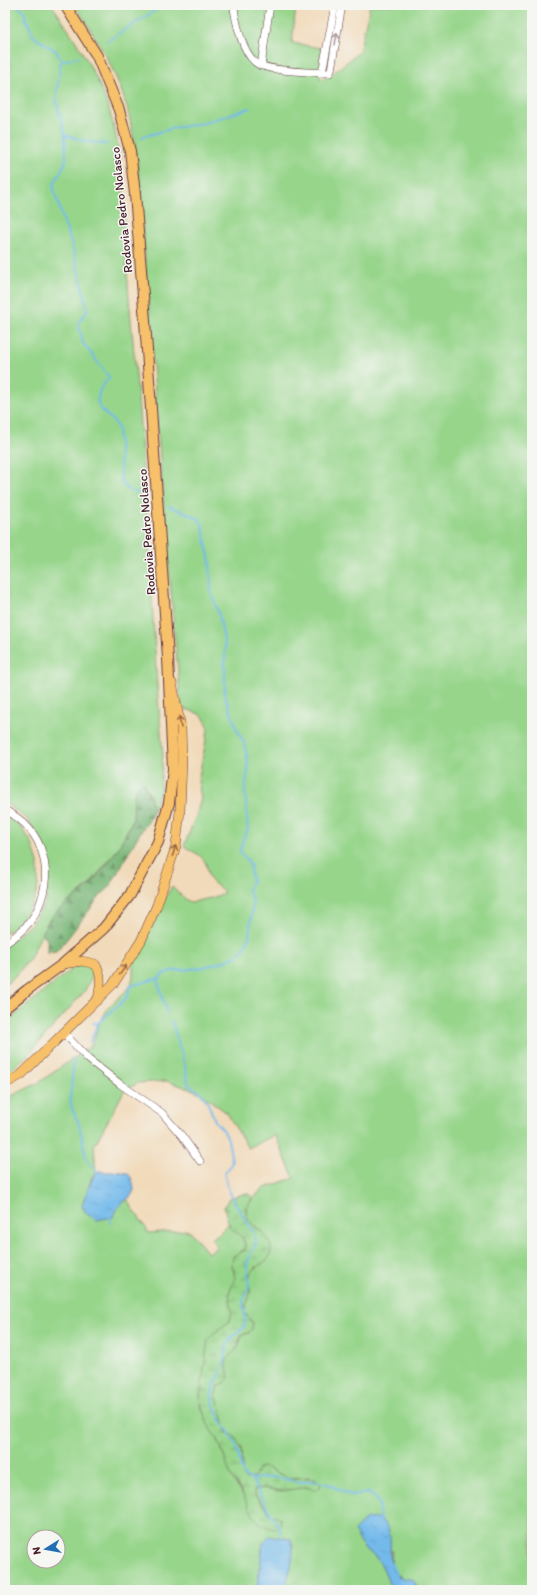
<svg xmlns="http://www.w3.org/2000/svg" width="537" height="1595" viewBox="0 0 537 1595" font-family="Itim,sans-serif">
<style>
.green{fill:#97d58b;stroke:#707a5b;fill-rule:evenodd}
.forest{fill:url(#forest-firs);stroke:#626a51}
.wetland{fill:url(#wetland-marsh);stroke:#707a5b}
.water{fill:url(#water-ripples);stroke:#5e6c8b}
.lines{fill:none;stroke-linecap:round;stroke-linejoin:round}
.stream{stroke:#73baeb;stroke-width:2}
.minor-casing{stroke:#633b40;stroke-width:8}
.major-casing{stroke:#633b40;stroke-width:10}
.highway-casing{stroke:#633b40;stroke-width:12}
.minor{stroke:#fff;stroke-width:7}
.major{stroke:#f7c06b;stroke-width:9}
.highway{stroke:#f7c06b;stroke-width:10}
.oneway{stroke:#ae9aa0}
.oneway2{stroke:#986748}
.labels{text-anchor:middle;stroke-width:3;stroke-linejoin:round;paint-order:stroke}
.street-label{font-size:13px;fill:#4a1f2b;stroke:#f6f6f2}
</style>
<defs>
<pattern id="forest-firs" width="22" height="20" patternUnits="userSpaceOnUse"><rect width="22" height="20" fill="#79b677"/><path d="M5 1l3.5 6h-7zM16 11l3.5 6h-7z" fill="#659362"/></pattern>
<pattern id="wetland-marsh" width="20" height="14" patternUnits="userSpaceOnUse"><rect width="20" height="14" fill="#97d58b"/><path d="M1 5h8M5 5V1M11 12h8M15 12V8" fill="none" stroke="#84b678"/></pattern>
<pattern id="water-ripples" width="26" height="14" patternUnits="userSpaceOnUse"><rect width="26" height="14" fill="#73baeb"/><path d="M2 4q2-2 4 0t4 0M15 11q2-2 4 0t4 0" fill="none" stroke="#659fca"/></pattern>
</defs>
<rect width="100%" height="100%" fill="#f6f6f2"/>
<filter id="ink" filterUnits="userSpaceOnUse"><feTurbulence type="fractalNoise" baseFrequency=".025" numOctaves="2"/><feDisplacementMap in="SourceGraphic" scale="8" xChannelSelector="R" yChannelSelector="G"/><feConvolveMatrix kernelMatrix="1 2 1 2 8 2 1 2 1" color-interpolation-filters="sRGB"/></filter>
<filter id="wash" filterUnits="userSpaceOnUse"><feTurbulence type="fractalNoise" baseFrequency=".012" numOctaves="4" result="noise"/><feDisplacementMap in="SourceGraphic" scale="16" xChannelSelector="R" yChannelSelector="G"/><feGaussianBlur stdDeviation="0.9" result="paint"/><feColorMatrix in="noise" values="0 0 0 0 0 0 0 0 0 0 0 0 0 0 0 0 0 1.4 0 .05"/><feComposite in="paint" operator="in"/></filter>
<g filter="url(#wash)">
<rect width="100%" height="100%" fill="#f1daba"/>
<g class="green">
<path d="M5,5H52C76,41 101,78 112,120C125,168 123,209 126,258C129,304 134,351 138,397C141,434 143,471 145,509L147,513L157,686L163,755L160,791L151,817C153,807 152,799 147,790L134,794L133,819L118,849L89,885L55,913L47,923L29,960L16,975L5,985V946L31,924L46,901L49,872L43,843L27,819L5,803Z"/>
<path d="M75,5H296L292,43L321,48L320,79L330,76L359,52L370,5H532V1590H417L416,1584C410,1579 407,1580 401,1577C392,1572 390,1561 392,1551L364,1548C371,1553 378,1558 383,1567C387,1575 387,1583 394,1590H285L293,1546L291,1539L280,1537L263,1543L257,1590H5V1099L38,1083L90,1047L94,1040L97,1028L108,1008L131,986L133,975V956L172,886C179,892 183,899 192,903C202,898 214,900 224,892C220,886 214,885 210,879C208,875 208,869 206,864C202,854 192,852 184,846L197,813L201,798L198,781L208,730L207,724L202,715L181,707L164,512L139,177C136,160 135,142 131,125C123,81 99,42 75,5ZM166,1081L199,1092L227,1113L248,1148L275,1135L294,1178L262,1189L251,1201L247,1207L246,1211L248,1221L260,1230L269,1258L251,1272L248,1281L250,1291L244,1312L253,1323L249,1333L242,1335C240,1339 240,1343 238,1347C237,1350 233,1352 231,1353C223,1359 228,1370 229,1378L223,1384L218,1386L216,1394L227,1434L241,1446L242,1473L245,1479L254,1478L264,1467L289,1478L309,1477L317,1490L306,1487L282,1491L264,1488L255,1489L254,1492C260,1502 267,1508 272,1517L242,1494L234,1481L218,1440L212,1431L201,1406L200,1397L204,1375L224,1326L230,1321L232,1312L229,1293L235,1278L232,1264L241,1251L245,1250C246,1231 233,1235 229,1224L223,1228L224,1229L212,1239L217,1247L208,1253L189,1230L149,1233L127,1199L119,1206L97,1220L86,1213L82,1206L92,1177L96,1172L94,1146L124,1091L138,1083ZM34,1537H58V1561H34Z"/>
<polygon points="5,816 18,824 31,841 38,863 38,886 34,901 18,925 5,933"/>
<polygon points="78,964 91,967 93,975 84,992 28,1055 5,1075 5,1023"/>
</g>
<path class="forest" d="M143,782L150,795L153,808L151,817L138,836L109,888L101,895L63,944L56,951L47,953V939L42,935C49,911 73,901 90,885C99,874 110,861 118,848C122,841 131,826 133,818C135,807 130,788 143,782Z"/>
<path class="wetland" d="M247,1193L252,1197C251,1203 246,1206 246,1211C244,1226 272,1231 271,1251C270,1263 255,1265 250,1273C247,1279 250,1285 250,1291C250,1299 245,1305 244,1312L253,1324C252,1331 249,1333 242,1335L239,1340L238,1347C225,1363 225,1356 229,1378L223,1384L218,1386L216,1394L227,1433L233,1435C247,1451 238,1462 245,1479L254,1478L259,1468L264,1467L289,1478H315L320,1483V1487L317,1490L306,1487L282,1491L264,1488L255,1489L254,1493C260,1502 266,1508 272,1517L275,1515L280,1518L281,1525L276,1529C252,1526 250,1506 240,1489C237,1484 233,1481 231,1476C226,1465 224,1453 219,1442C217,1438 214,1435 212,1432C206,1422 202,1409 200,1397L208,1340L213,1334L230,1321L232,1311L229,1293L235,1278L232,1264L233,1256L245,1250C246,1232 235,1236 230,1226C227,1220 226,1213 224,1207L229,1198Z"/>
<g class="water">
<path d="M98,1171C102,1171 105,1172 108,1172C124,1172 132,1169 134,1190L131,1196L119,1206L113,1217L97,1220L86,1213L82,1206L93,1177Z"/>
<path d="M378,1518C401,1530 382,1559 396,1574C401,1579 408,1578 414,1580L417,1590H394L390,1586L382,1566L376,1557L364,1548L354,1531L366,1519Z"/>
<path d="M269,1536L291,1539C296,1557 289,1572 285,1590H257L263,1543Z"/>
</g>
<g class="lines">
<g class="stream">
<path d="M16,5L25,12V17L34,37L56,51L61,60L56,101L65,135L66,161L54,184V191L74,253L86,303L87,311L78,323L83,343L109,377L108,380C103,383 101,387 99,393C93,414 112,413 118,428L121,481C125,489 130,491 138,493"/>
<polyline points="107,41 164,5"/>
<polyline points="61,61 79,57"/>
<polyline points="65,135 88,142 107,144"/>
<polyline points="142,137 174,128 204,123 250,108"/>
<polyline points="159,978 158,982 167,1013"/>
<path d="M172,1022L185,1066L188,1084L190,1086L199,1091L207,1101L215,1121L224,1131L228,1139L232,1162L229,1168L225,1173C223,1184 240,1212 247,1222C250,1228 256,1234 256,1241C256,1249 248,1255 247,1264C247,1271 250,1278 249,1285C249,1291 244,1295 243,1302C243,1309 247,1318 244,1326C241,1332 233,1335 229,1341C224,1349 226,1359 223,1367C220,1377 212,1383 212,1395C213,1415 229,1428 236,1446C240,1455 239,1471 246,1478L252,1479L273,1477L300,1482L316,1481L330,1485L350,1495L368,1493C382,1500 378,1508 380,1521"/>
<polyline points="93,1023 98,1023"/>
<polyline points="90,1042 98,1023 121,1003 128,995 130,986 159,978 163,974 171,971 200,968 222,962 236,956 244,949 249,937 253,902 248,889 252,883 250,865 248,861 242,855 240,851 244,837 248,829 245,789 248,771 248,762 244,743 236,727 225,695 225,645 219,615 211,592 210,562 204,533 202,524 198,518 169,506"/>
<polyline points="74,1060 70,1099 72,1109 79,1124 86,1157 97,1173"/>
<polyline points="109,1216 112,1224"/>
<path d="M252,1479C258,1490 263,1500 269,1511C275,1521 281,1527 282,1540"/>
<polyline points="391,1563 397,1576"/>
</g>
</g>
</g>
<g filter="url(#ink)">
<g class="lines">
<defs>
<g id="minor">
<path d="M234,5C234,16 238,28 241,38C244,47 248,56 255,62C266,72 312,72 328,73H330L331,70L342,5"/>
<polyline points="261,66 270,5"/>
<polyline points="322,73 335,5"/>
<path d="M5,810C46,831 56,876 34,916C27,927 15,937 5,944"/>
<polyline points="63,1032 88,1059 120,1084 162,1113 182,1136 200,1161"/>
</g>
<g id="major">
<path d="M63,964L82,961L95,964C103,974 100,987 98,1000"/>
<polyline points="5,1084 21,1075 114,983 141,941 157,905 176,846 180,811 182,761 181,727 172,683"/>
</g>
<polyline id="highway" points="5,1008 27,990 63,964 104,928 130,895 158,842 169,803 173,769 168,658 145,321 135,194 130,151 119,110 97,56 65,5"/>
</defs>
<use href="#minor" class="minor-casing"/>
<use href="#major" class="major-casing"/>
<use href="#highway" class="highway-casing"/>
<use href="#minor" class="minor"/>
<use href="#major" class="major"/>
<use href="#highway" class="highway"/>
</g>
<defs><path id="oneway-shaft" d="M-6 0H5M1.5-3L5.5 0L1.5 3" fill="none" stroke-width="1.6" stroke-linecap="round" stroke-linejoin="round"/></defs>
<use class="oneway" href="#oneway-shaft" transform="translate(336 39) rotate(-80)"/>
<g class="oneway2">
<use href="#oneway-shaft" transform="translate(180 722) rotate(-100)"/>
<use href="#oneway-shaft" transform="translate(174 851) rotate(-74)"/>
<use href="#oneway-shaft" transform="translate(123 970) rotate(-54)"/>
</g>
</g>
<g class="labels">
<g class="street-label">
<text transform="translate(121 210) rotate(-96)" y="5">Rodovia Pedro Nolasco</text>
<text transform="translate(146 532) rotate(-94)" y="5">Rodovia Pedro Nolasco</text>
</g>
</g>
<rect width="537" height="1595" fill="none" stroke="#f6f6f2" stroke-width="20"/>
<g transform="translate(46 1549) rotate(259)"><circle r="19" fill="#f6f6f2" stroke="#b1a0a2"/>
<path d="M0-3L7 15L0 10L-7 15Z" fill="#1f6fb2"/>
<text y="-6" font-size="11" font-weight="bold" text-anchor="middle" fill="#4a1f2b">N</text>
</g>
</svg>
